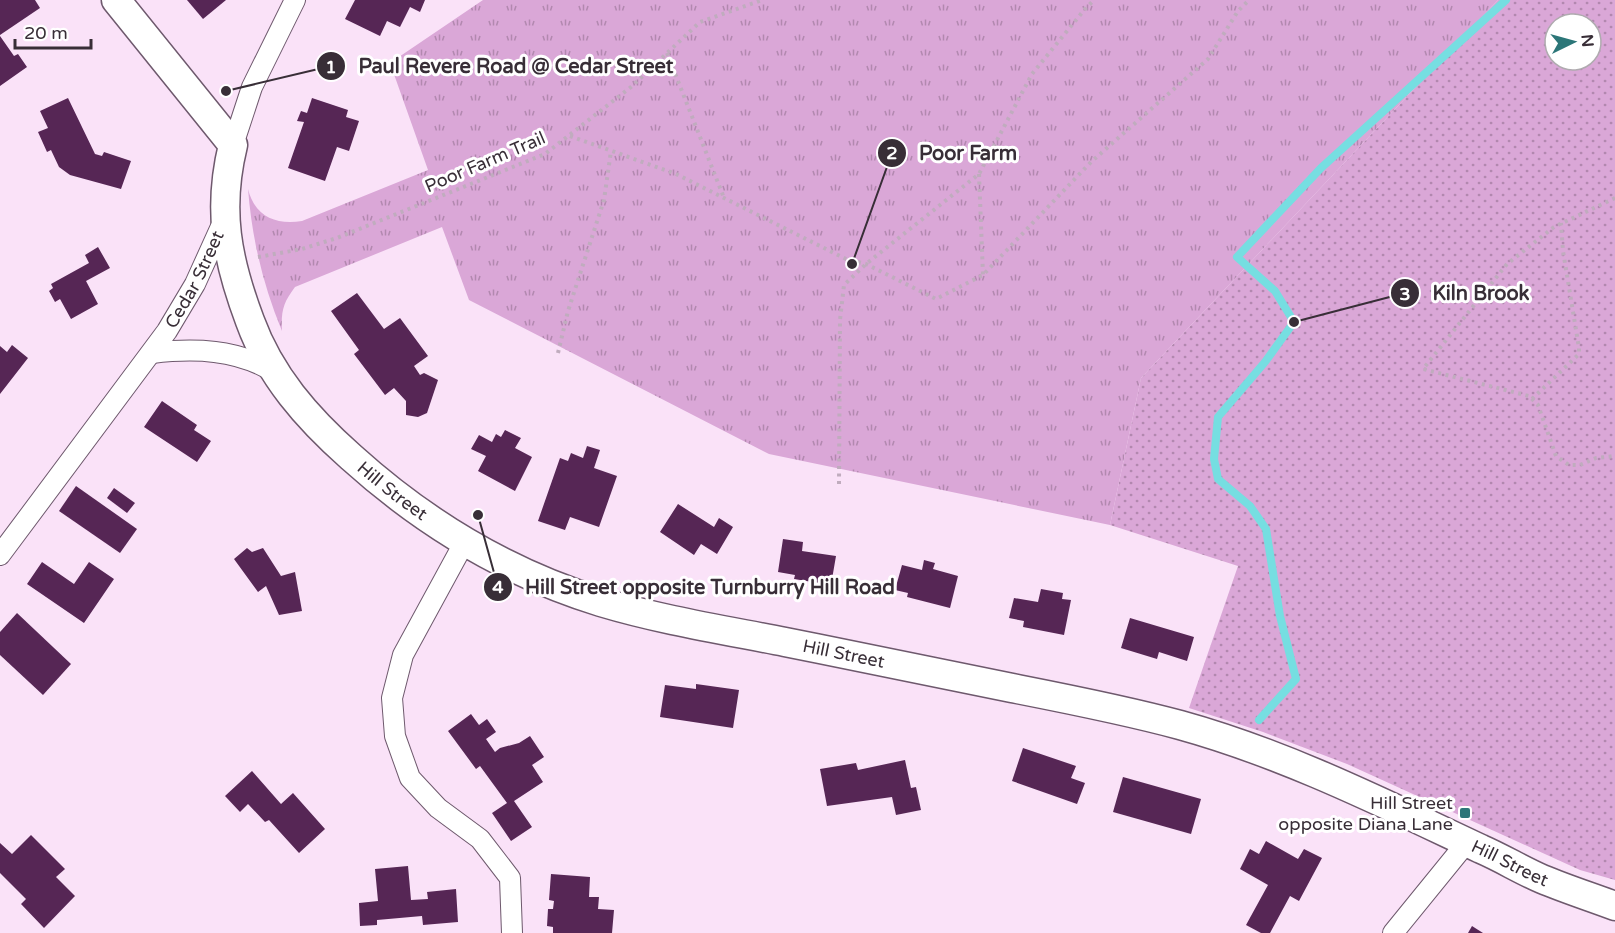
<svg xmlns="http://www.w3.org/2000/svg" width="1615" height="933" viewBox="0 0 1615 933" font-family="'Varela Round',sans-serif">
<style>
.grass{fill:url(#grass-dots);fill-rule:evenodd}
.park{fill:url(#park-tufts)}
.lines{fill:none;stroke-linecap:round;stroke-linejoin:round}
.stream{stroke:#76dee1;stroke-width:8}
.building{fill:#562655}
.street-casing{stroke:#6e596d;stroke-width:22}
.secondary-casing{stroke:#6e596d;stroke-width:31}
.path{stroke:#c0acbe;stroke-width:4;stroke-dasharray:3 4.5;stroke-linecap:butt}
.street{stroke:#fff;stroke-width:20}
.secondary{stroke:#fff;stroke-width:28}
.poi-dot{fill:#2c7678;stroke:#fff;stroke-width:2}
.labels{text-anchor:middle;stroke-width:6;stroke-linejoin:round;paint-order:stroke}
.street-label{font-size:18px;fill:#382e37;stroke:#fff}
.poi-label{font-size:18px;fill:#382e37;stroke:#fff;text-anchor:end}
.leader{fill:none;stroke:#382e37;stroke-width:2}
.callout-dot{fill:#382e37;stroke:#fff;stroke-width:2}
.mark-label{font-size:18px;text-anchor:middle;font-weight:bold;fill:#fff}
.callout-label{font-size:20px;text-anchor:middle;font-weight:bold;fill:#382e37;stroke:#fff;stroke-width:6;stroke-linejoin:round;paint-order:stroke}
</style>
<defs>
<pattern id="grass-dots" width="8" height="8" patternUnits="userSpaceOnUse" patternTransform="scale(1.5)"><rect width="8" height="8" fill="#daa7d7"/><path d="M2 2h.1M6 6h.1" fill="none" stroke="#b288af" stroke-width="1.8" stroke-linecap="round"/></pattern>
<pattern id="park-tufts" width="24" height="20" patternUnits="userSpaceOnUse" patternTransform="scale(1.5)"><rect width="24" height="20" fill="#daa7d7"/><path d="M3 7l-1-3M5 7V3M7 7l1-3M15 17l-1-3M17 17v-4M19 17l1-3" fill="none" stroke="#b288af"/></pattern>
</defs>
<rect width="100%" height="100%" fill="#fae2f8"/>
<path class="grass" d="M1498,0H1615V880L1580,870L1347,764L1263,732L1189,708L1238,566L1110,525L1141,378ZM1555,24H1591V60H1555Z"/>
<path class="park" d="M483,0H1498L1141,378L1110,525L769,454L469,300L442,227L295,287C283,303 281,311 282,331C263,285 252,239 248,189C255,217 276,225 302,221L428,170L390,63Z"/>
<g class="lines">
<polyline class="stream" points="1259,720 1296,679 1280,616 1266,529 1250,506 1218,479 1214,459 1218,417 1265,362 1294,322 1275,291 1237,257 1321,168 1506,0"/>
</g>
<g class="building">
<polygon points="0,0 35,0 40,8 0,35"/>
<polygon points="187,0 226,0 203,19"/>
<polygon points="355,0 425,0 420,12 410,7 400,27 387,21 380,36 345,19"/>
<polygon points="0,36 14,56 18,54 27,67 0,86"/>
<polygon points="68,98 95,154 102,156 104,152 131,161 121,189 70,175 59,167 51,150 47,152 38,132 48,128 40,111"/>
<polygon points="312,98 348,110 346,117 359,121 349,151 337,147 325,181 288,168 304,122 297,121 301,111 307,113"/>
<polygon points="98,247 110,268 86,281 98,304 71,319 60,299 55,302 49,291 53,288 51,284 89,263 85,255"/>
<polygon points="357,293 384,329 400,318 428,356 414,366 420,375 424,373 438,380 427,413 418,417 406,415 406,401 394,388 385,395 354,354 359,350 331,311"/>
<polygon points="12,345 28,358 0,394 0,346 7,352"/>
<polygon points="162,401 197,425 194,430 211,441 197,462 144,427"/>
<polygon points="505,430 521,438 515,448 532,457 515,491 478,471 486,456 471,449 479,435 492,442 496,434 501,437"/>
<polygon points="587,446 600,450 594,468 617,476 599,527 570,517 565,530 538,521 560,458 568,461 571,453 583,458"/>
<polygon points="76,486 137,529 120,553 59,511"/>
<polygon points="114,488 135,503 127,513 107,498"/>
<polygon points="678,504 714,527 719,518 733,527 717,554 701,544 694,555 660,532"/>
<polygon points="783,539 803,542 802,551 836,556 831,585 794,579 795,575 778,572"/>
<polygon points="247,548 252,552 263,548 281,576 295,572 302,611 279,615 266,586 258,592 234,559"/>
<polygon points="924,560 935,563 933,569 958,576 950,608 907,597 908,593 895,590 902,565 922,570"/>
<polygon points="42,562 74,584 89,562 114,579 84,623 27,584"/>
<polygon points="1041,589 1063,593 1062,599 1071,600 1064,635 1023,627 1024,621 1009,618 1014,598 1038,602"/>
<polygon points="17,613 71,664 43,695 0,655 0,632"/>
<polygon points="1130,618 1194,637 1187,661 1159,652 1157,659 1121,648"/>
<polygon points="696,684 739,690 733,728 660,717 665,685 696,689"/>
<polygon points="471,714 479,725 487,719 496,732 486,739 495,752 500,748 519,743 530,736 544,757 532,765 543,782 514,801 532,827 511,841 492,813 507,803 480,766 476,769 448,731"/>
<polygon points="1023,748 1076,766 1071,778 1085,783 1077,804 1012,781"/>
<polygon points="905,760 911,788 916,787 921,810 896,815 892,797 827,806 820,769 856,763 858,770"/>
<polygon points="252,771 281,804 293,793 325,829 299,853 269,820 265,822 248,804 240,812 225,796"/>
<polygon points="1123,777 1201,799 1191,834 1113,812"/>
<polygon points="31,835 65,869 56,877 75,896 44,928 21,904 26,899 0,873 0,843 12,854"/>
<polygon points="1266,841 1298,859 1304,849 1322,858 1299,901 1290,896 1270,933 1261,933 1246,925 1268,885 1240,869 1250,849 1259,854"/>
<polygon points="408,866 411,900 428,899 427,892 456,889 458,922 423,925 422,916 377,920 377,925 360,926 359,903 378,901 375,869"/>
<polygon points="551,874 590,877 589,897 599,897 598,909 614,910 612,933 553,933 553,927 547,926 548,909 553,909 554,901 549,900"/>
<polygon points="1472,926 1483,933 1468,933"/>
</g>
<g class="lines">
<defs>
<g id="street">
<polyline points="233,145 252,87 295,0"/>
<path d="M152,353C194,348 237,349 274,372"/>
<polyline points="464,543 403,655 392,698 395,736 410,778 438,808 480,839 510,878 512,933"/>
<path id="s1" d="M0,555L167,331L195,284L224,220"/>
<polyline points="1393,933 1467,842"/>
</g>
<g id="secondary">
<path id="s2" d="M116,0L233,145C217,210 227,260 250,321C270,376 307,418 351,457C424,523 507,573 601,602C661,620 724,630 785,642C861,657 937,673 1012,688C1068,699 1125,710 1180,725C1285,754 1383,803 1481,849C1502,858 1521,870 1542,879C1566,889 1591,897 1615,906"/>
</g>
</defs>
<use href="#street" class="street-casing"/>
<use href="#secondary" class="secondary-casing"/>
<g class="path">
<polyline points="667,53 724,198"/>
<polyline points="570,136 676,174 846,259 866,264 936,299 983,275 1091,162 1208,59 1238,11 1249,0"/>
<polyline points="979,174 983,275"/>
<polyline points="1615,198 1554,227 1507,264 1423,369 1529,396 1538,405 1556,456 1569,465 1580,465 1596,458 1615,456"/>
<polyline points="258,257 302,249 337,238 545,154 631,87 700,22 762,0"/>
<polyline points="558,353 568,311 604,200 611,151"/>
<polyline points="1532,399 1579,354 1579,348 1563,251 1561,223"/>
<polyline points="839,484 840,320 844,285 866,264 979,174 1032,74 1085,9 1094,0"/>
</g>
<use href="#street" class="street"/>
<use href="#secondary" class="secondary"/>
</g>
<rect class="poi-dot" x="1459" y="807" width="12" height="12" rx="3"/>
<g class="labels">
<g class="street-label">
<text transform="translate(485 162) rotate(-23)" y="6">Poor Farm Trail</text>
<text dy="6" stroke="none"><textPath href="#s1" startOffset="338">Cedar Street</textPath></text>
<text dy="6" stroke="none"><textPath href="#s2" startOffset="591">Hill Street</textPath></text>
<text dy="6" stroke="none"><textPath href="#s2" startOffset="1077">Hill Street</textPath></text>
<text dy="6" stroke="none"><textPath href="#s2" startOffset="1779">Hill Street</textPath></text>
</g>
<g class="poi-label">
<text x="1453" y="809">Hill Street<tspan x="1453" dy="21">opposite Diana Lane</tspan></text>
</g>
</g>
<path class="leader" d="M226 91L331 66M852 264L892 153M1294 322L1405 293M478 515L498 587"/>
<g class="callout-dot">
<circle cx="226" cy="91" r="6"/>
<circle cx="852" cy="264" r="6"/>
<circle cx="1294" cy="322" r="6"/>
<circle cx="478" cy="515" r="6"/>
<circle cx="331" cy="66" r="15"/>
<circle cx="892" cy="153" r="15"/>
<circle cx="1405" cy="293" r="15"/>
<circle cx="498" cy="587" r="15"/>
</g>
<g class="mark-label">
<text x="331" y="73">1</text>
<text x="892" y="159">2</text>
<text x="1405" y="300">3</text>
<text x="498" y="593">4</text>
</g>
<g class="callout-label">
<text x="516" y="73">Paul Revere Road @ Cedar Street</text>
<text x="968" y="160">Poor Farm</text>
<text x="1481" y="300">Kiln Brook</text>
<text x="710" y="594">Hill Street opposite Turnburry Hill Road</text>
</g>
<g transform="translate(1573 42) rotate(85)"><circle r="28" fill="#ffffff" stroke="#afabaf" stroke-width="1.5"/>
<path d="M0-4.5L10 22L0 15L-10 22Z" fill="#2c7678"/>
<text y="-9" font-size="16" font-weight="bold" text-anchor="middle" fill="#382e37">N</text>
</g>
<path d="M15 39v9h76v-9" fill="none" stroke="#382e37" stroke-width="3"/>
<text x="24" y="39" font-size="18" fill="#382e37" stroke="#ffffff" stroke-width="4.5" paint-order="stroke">20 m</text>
</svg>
